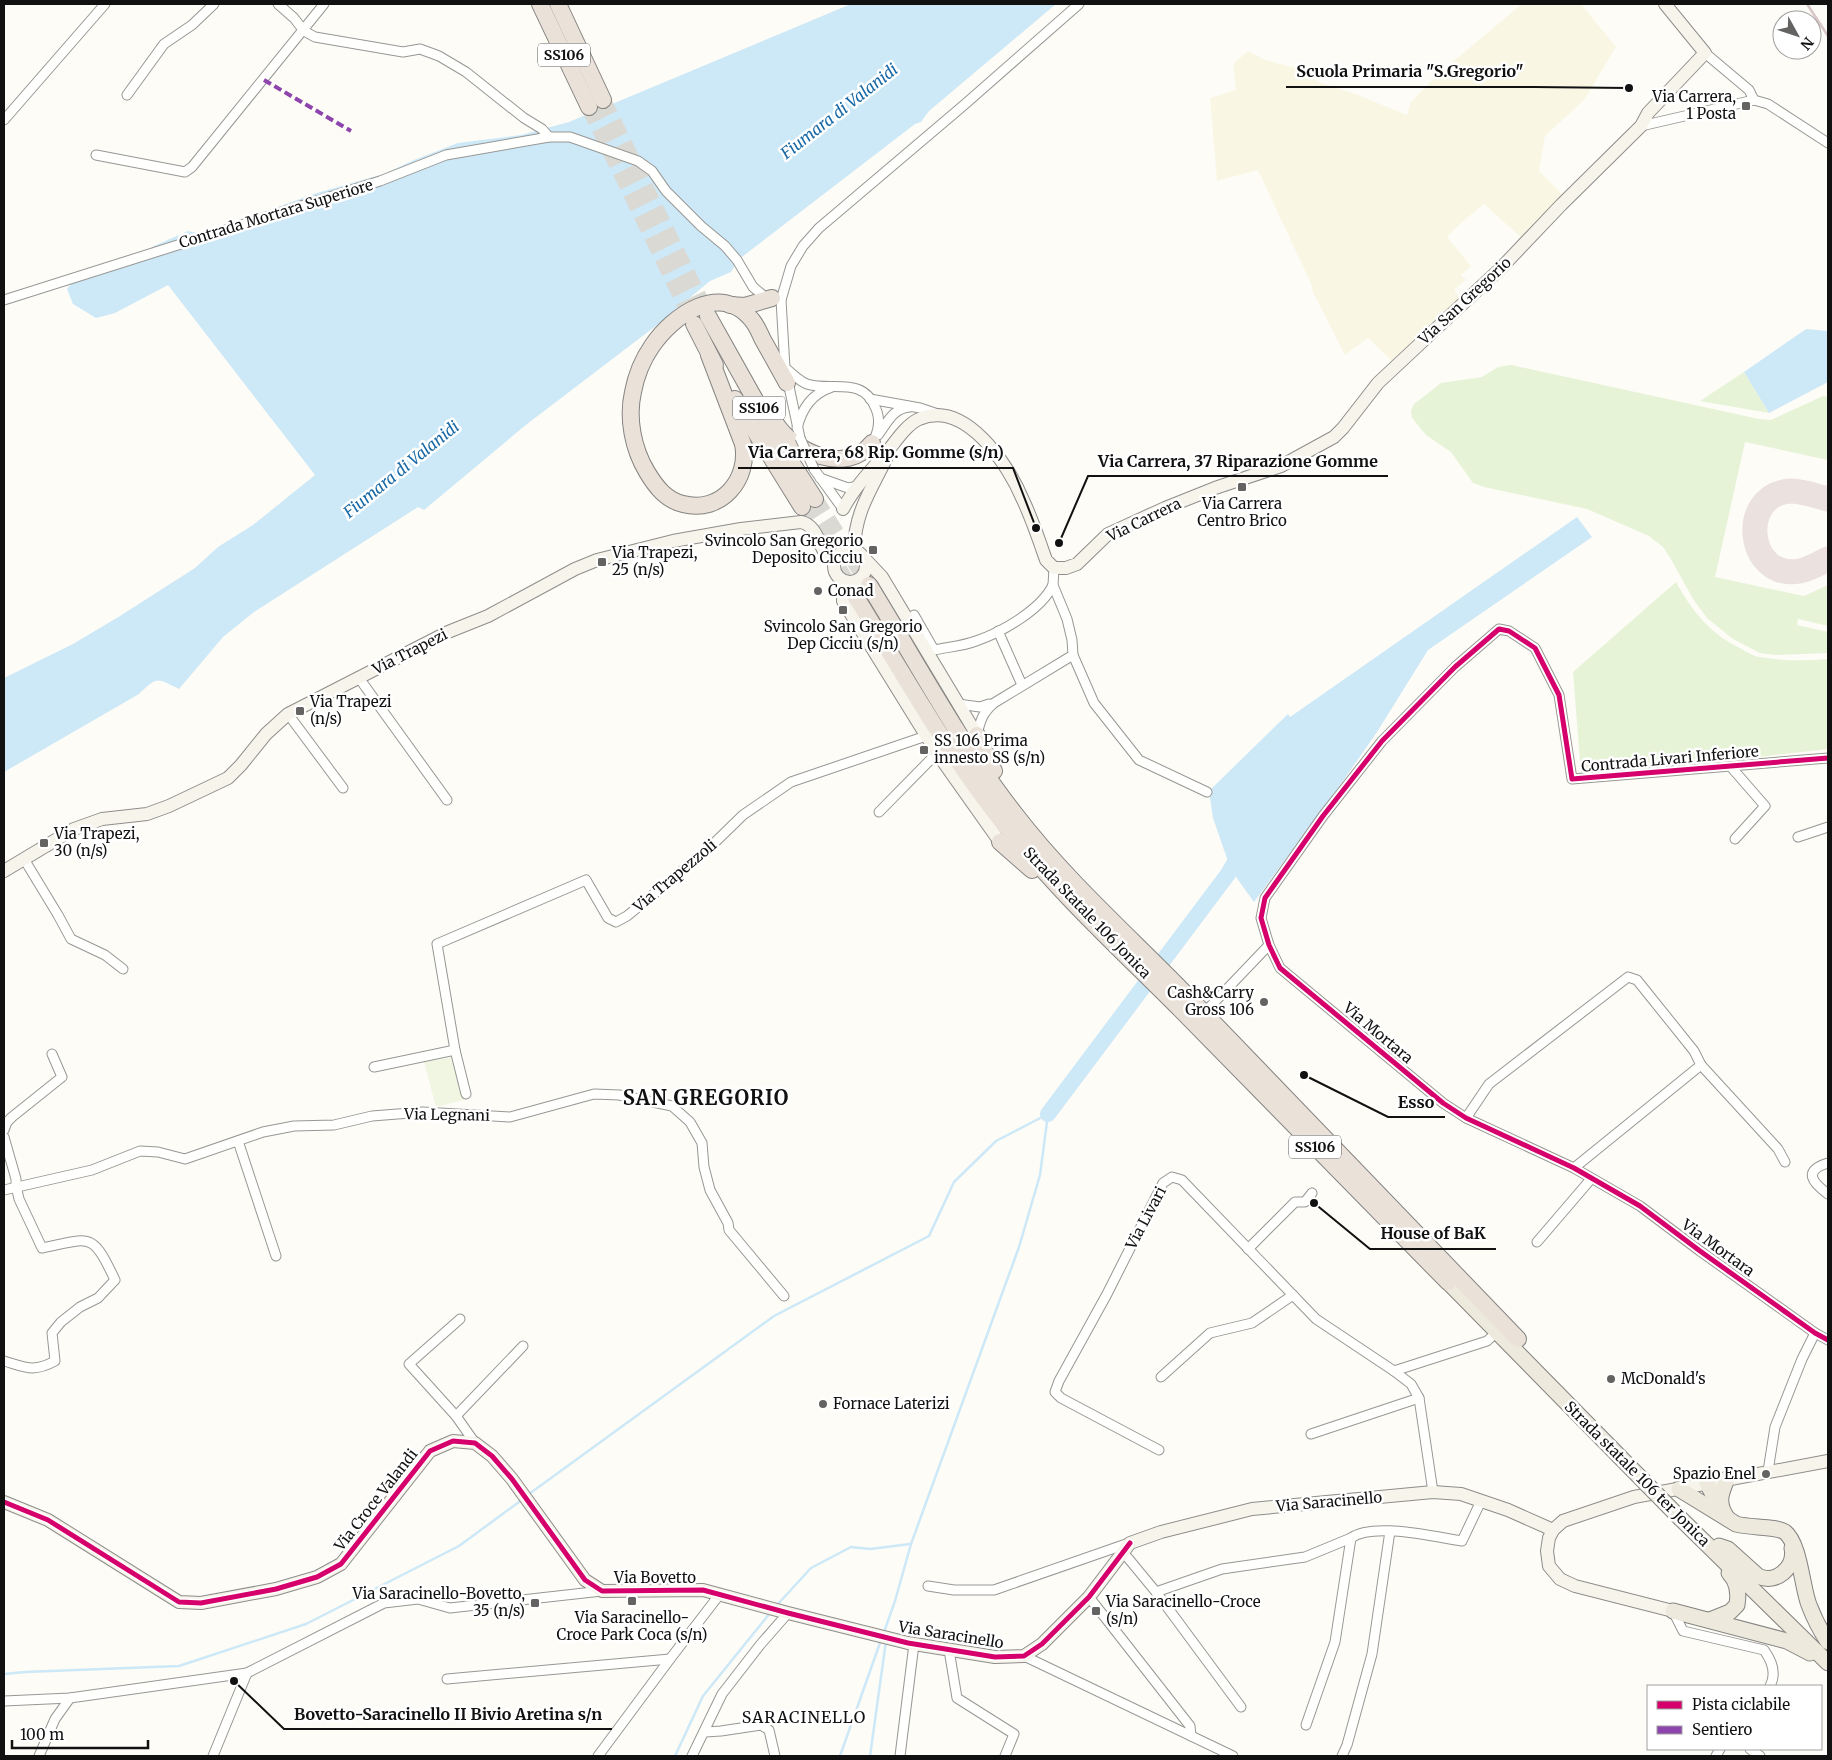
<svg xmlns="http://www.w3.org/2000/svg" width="1832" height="1760" viewBox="0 0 1832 1760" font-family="Merriweather,serif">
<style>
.farmland{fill:#f9f7e4}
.green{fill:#e7f3d7}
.pitch{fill:#f0f6e1}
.water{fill:#cde8f7}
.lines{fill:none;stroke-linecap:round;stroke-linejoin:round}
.stream{stroke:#cde8f7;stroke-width:2.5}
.river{stroke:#cde8f7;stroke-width:16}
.taxiway{stroke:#ebe1df;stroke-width:25}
.highway-tunnel{stroke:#dad9d4;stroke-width:16;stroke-dasharray:16 8;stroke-linecap:butt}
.street-casing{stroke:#979795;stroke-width:11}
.secondary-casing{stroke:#8e8d8b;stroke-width:14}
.primary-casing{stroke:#858482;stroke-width:17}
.highway-casing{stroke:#858482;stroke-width:18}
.street{stroke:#fffffe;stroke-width:9}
.secondary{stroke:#f6f4eb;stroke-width:12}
.primary{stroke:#ede9dc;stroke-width:15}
.highway{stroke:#eae1d8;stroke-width:16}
.rail{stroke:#d9c6c7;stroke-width:2.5}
.street-bridge-casing{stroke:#979795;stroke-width:11;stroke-linecap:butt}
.primary-bridge-casing{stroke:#858482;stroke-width:17;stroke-linecap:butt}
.street-bridge{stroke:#fffffe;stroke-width:9}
.primary-bridge{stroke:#ede9dc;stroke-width:15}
.quiet{stroke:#8e44ad;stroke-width:4;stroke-dasharray:8 4;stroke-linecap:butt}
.cycleway-casing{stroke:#fff;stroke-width:8}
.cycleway{stroke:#d6006c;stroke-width:5}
.poi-dot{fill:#646362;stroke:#fff;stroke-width:2}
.labels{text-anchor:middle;stroke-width:5;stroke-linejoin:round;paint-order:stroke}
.shield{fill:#fff;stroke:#585858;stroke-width:1}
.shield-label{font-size:14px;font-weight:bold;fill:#111}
.poi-label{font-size:15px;fill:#111;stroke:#fff;text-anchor:start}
.street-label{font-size:15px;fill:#111;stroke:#fff}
.water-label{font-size:16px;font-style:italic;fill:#1768a6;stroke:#fff}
.neighbourhood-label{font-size:16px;letter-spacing:1px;fill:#111;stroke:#fff}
.district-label{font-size:20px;font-weight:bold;letter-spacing:1px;fill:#111;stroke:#fff}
.leader{fill:none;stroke:#111;stroke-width:2}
.callout-dot{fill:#111;stroke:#fff;stroke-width:2}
.callout-label{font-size:16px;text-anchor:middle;font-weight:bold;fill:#111;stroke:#fff;stroke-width:5;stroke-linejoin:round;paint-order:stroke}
</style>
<rect width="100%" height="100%" fill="#fdfcf7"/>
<polygon class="farmland" points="1522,4 1581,4 1616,47 1584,100 1545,136 1539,171 1564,196 1525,241 1484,204 1461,223 1447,237 1471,266 1461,275 1466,280 1455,289 1455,292 1462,299 1394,363 1368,338 1345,355 1312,290 1313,288 1258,170 1217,181 1210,98 1236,90 1233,64 1248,51 1265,60 1296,68 1321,83 1353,93 1407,115 1411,102 1437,75"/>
<g class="green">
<polygon points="1511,365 1759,419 1771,420 1823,396 1828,397 1828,460 1745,442 1715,577 1804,596 1828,585 1828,626 1798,619 1797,625 1828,632 1828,653 1776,655 1760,653 1733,639 1707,618 1693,599 1671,559 1663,547 1649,536 1587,509 1484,487 1473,483 1451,452 1426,435 1412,418 1411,411 1414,404 1441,383 1482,377 1498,367"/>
<polygon points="1744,372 1769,413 1700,401"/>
<path d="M1676,582C1692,611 1711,635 1742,649C1747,652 1753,656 1759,657C1782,661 1805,661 1828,659V749L1686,765L1581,774L1573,672Z"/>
</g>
<polygon class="pitch" points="453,1057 464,1100 436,1107 424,1062"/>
<g class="water">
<path d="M851,4H1056L929,111L921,122L915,124L738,260L731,272L710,281L661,322L527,424L424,510L418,507L254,612L223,637L179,689C156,678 158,676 139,694L4,772V678L73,644L120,616L195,568L218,547L253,525L315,475L168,285L115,313L96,318L73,304L67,289L74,280L137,259L154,246L188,231L201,234L317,193L384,174L414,160L458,143L521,135L569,122Z"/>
<polygon points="1806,329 1828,331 1828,382 1769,413 1744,372"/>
<polygon points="1577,517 1592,537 1428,650 1377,732 1343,781 1254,902 1231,870 1213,818 1209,791 1288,714 1290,717"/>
</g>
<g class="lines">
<g class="stream">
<polyline points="529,1494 774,1316 929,1236 954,1182 996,1141 1048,1114"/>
<polyline points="777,1605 811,1568 851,1547 870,1549 910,1544"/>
<polyline points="884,1632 895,1601 911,1544 1019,1247 1040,1175 1048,1114"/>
<polyline points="4,1674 25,1672 179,1666 306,1624 459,1546 523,1499"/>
<polyline points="675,1756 703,1696 770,1613"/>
<polyline points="840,1756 881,1640"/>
<polyline points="870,1756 886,1641"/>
</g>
<polyline class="river" points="1048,1114 1228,874 1242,850"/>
<path class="taxiway" d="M1828,499C1816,496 1803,491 1790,491C1737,495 1747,581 1800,571C1810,569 1819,563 1828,559"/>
<g class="highway-tunnel">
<polyline points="603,100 708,316"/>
<polyline points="589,107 694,323"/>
<polyline points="815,499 869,585"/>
<polyline points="802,507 854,594"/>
</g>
<defs>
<g id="street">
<polyline points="278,4 294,18 304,31 315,37 403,52 420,49 439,56 466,72 524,118 542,129 549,137"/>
<polyline points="1705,53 1749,90 1754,100 1768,104 1828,143"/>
<polyline points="127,95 164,44 192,25 214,4"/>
<polyline points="4,120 105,4"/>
<polyline points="1641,126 1754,100"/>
<polyline points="96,155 185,172 192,167 324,4"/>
<polyline points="4,300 380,181 446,155 549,137 570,137 638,161 652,171 666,191 701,226 725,246 737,260 753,287 765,297 781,300"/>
<path d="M785,368C792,373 799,381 807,384C832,392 863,375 876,409C881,421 878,433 872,443"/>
<polyline points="870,399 920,408 938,414"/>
<path d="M797,428C802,409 811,394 832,387"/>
<path d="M878,435C887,423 893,408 910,407"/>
<polyline points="800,438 785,368 781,300 791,266 803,246 819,228 964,105 1079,4"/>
<polyline points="814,469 843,509"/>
<polyline points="820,478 848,488 859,486"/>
<polyline points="1054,568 1053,585 1067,619 1072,640 1073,655 1094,703 1139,760 1207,792"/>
<path d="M914,615L934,650C948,647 963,646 976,641C1002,632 1041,610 1053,585"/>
<polyline points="998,631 1022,685"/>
<polyline points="359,678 447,800"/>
<polyline points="958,704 980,707 989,704"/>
<polyline points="288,714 343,788"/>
<path d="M977,735C980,721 983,712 994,703L1073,655"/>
<polyline points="1828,758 1572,779 1559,695 1535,648 1509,631 1499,629 1455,667 1382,741 1323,816 1265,898 1261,918 1269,945 1280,968 1443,1103 1466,1118 1574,1168 1640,1206 1700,1251 1815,1333 1828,1340"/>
<polyline points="1731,767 1765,806 1735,839"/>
<polyline points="879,812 937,753"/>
<polyline points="1798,837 1828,827"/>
<polyline points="24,859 58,915 71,939 105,955 123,969"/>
<polyline points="1204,1013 1269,945"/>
<polyline points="374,1067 455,1050"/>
<polyline points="466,1094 455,1050 437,944 586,880 608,918 616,922 627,916 705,852 743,815 791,782 926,736"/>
<polyline points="1466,1118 1489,1084 1628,977 1637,980 1694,1051 1701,1065 1778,1149 1785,1162"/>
<polyline points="4,1130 7,1122 12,1117 62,1077 52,1054"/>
<path d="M4,1137L16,1179V1186L19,1199L42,1248C91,1238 92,1231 115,1280L98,1298L80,1307L61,1322L52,1333L55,1361C33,1373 25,1367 4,1361"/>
<polyline points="238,1141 276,1256"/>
<path d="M1828,1163C1802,1171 1813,1183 1828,1194"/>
<polyline points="1574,1168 1701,1065"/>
<polyline points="4,1190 92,1170 140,1151 158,1152 185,1159 263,1132 294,1126 334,1125 372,1116 423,1112 510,1117 594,1094 619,1095 672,1106 690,1122 702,1143 704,1167 710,1190 728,1223 729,1230 784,1296"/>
<polyline points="1537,1242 1591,1179"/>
<polyline points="1248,1249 1295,1202 1305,1202 1312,1193"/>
<polyline points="460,1319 409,1364 456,1416 475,1443"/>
<polyline points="1161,1377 1210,1333 1252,1323 1293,1295"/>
<polyline points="1419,1398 1433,1492"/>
<polyline points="456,1416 523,1346"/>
<polyline points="1311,1434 1419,1398 1411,1384 1394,1371"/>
<polyline points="1159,1450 1061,1398 1055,1392 1059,1381 1107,1294 1163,1183 1172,1177 1182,1180 1316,1319 1394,1371 1487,1341 1497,1332"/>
<polyline points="1768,1471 1775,1427 1802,1359 1815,1333"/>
<polyline points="1123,1552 1156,1592 1241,1707"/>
<polyline points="928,1586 954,1590 994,1590 1129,1543"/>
<path d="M1156,1592L1222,1569L1305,1557L1351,1538C1373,1522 1435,1537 1462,1541L1481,1501"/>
<polyline points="1089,1597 1190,1726 1191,1736"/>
<path d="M1673,1611L1683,1631L1764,1650C1772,1661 1777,1673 1770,1686"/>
<polyline points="949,1650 957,1698 1014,1734 1005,1756"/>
<polyline points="1024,1656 1233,1756"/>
<polyline points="447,1679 670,1659"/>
<polyline points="4,1701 70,1698 247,1673 384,1603 418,1599 450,1608 602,1591"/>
<polyline points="1306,1725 1335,1642 1351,1538"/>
<polyline points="705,1732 721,1731 761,1725 769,1730 775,1756"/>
<polyline points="1750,1749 1760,1756"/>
<polyline points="39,1756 55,1719 70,1698"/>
<polyline points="213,1756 247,1673"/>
<polyline points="598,1756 670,1659 720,1594"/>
<polyline points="692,1756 722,1694 760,1645 788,1613"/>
<polyline points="900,1756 914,1644"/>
<polyline points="1342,1756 1347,1745 1372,1654 1390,1531"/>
<polyline points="1716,1756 1720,1749"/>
</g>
<g id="secondary">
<path d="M843,509C854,488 871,470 887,452C896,441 906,425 919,419C965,399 1008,464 1023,500C1032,519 1039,540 1046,560L1054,568H1066L1077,564L1108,534L1165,508L1215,488L1281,466L1334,437L1343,428L1378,383L1501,268L1561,205L1641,126L1648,113L1705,53L1665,4"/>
<circle cx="850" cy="566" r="16"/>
<path d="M854,550C855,512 870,492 886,459"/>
<polyline points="864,558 882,577 977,735"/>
<polyline points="843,581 843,601 937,753 1000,842"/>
<path d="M4,871L74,829L102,819L147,814L169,806L228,778L241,765L266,734L288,714L448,632L488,616L575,569L597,560L673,541L741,529L801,522C816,525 818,542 825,553C827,556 831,559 834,561"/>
<polyline points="4,1502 48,1520 179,1602 201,1603 276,1589 317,1577 341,1564 430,1451 453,1441 475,1443 492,1456 512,1479 585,1580 602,1591 703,1590 788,1613 908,1643 995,1657 1024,1656 1042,1644 1089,1597 1130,1543 1161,1532 1252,1509 1433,1492 1461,1494 1508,1510 1553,1530"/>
<polyline points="1673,1611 1575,1586 1560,1579 1549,1566 1547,1551 1549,1538 1553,1530 1563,1521 1634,1497 1828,1461"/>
</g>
<g id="primary">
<polyline points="1448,1282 1619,1456"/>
<path d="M1727,1479C1720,1495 1717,1504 1728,1519"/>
<polyline points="1707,1483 1720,1508"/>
<path d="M1679,1489L1736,1524C1749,1528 1776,1526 1785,1532C1800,1544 1802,1587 1809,1605C1814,1618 1820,1630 1828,1642"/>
<polyline points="1681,1519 1828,1663"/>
<path d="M1719,1546L1728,1549L1758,1576C1776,1585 1796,1567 1792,1548"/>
<polyline points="1673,1611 1787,1641 1810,1653"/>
<path d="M1710,1620L1730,1612L1737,1605C1739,1593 1738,1582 1729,1573"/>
</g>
<g id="highway">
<polyline points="540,4 589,107"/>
<polyline points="558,4 603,100"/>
<polyline points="730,305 745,306 772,298"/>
<polyline points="708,316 781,446 815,499"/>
<polyline points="694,324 715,365"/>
<path d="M709,355L743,444C750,479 721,514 683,504C666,500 656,487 647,472C633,449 627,418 633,392C636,376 643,359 652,346C673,315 721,281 752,320C757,326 760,334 763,340C771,354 779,369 787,383"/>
<polyline points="735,399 802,507"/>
<path d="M776,424C795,453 847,475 872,443"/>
<path d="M869,585C916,661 960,744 1015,814C1071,887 1142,947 1205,1014C1309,1123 1414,1231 1518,1339"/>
<path d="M854,594C902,671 947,753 1004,824C1057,891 1121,950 1181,1010C1270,1100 1359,1192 1448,1282"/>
<polyline points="977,735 994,771"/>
<polyline points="1000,842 1032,870"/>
</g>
</defs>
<use href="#street" class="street-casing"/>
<use href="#secondary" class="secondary-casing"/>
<use href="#primary" class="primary-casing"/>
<use href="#highway" class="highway-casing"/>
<use href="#street" class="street"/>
<use href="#secondary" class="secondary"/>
<use href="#primary" class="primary"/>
<use href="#highway" class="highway"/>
<polyline class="rail" points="1807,4 1828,36"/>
<defs>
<polyline id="street-bridge" points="800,438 814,469"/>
<polyline id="primary-bridge" points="1619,1456 1681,1519"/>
</defs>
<use href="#street-bridge" class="street-bridge-casing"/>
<use href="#primary-bridge" class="primary-bridge-casing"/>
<use href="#street-bridge" class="street-bridge"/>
<use href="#primary-bridge" class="primary-bridge"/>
<polyline class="quiet" points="264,80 351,131"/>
<defs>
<g id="cycleway">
<polyline points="1828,758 1572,779 1559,695 1535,648 1509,631 1499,629 1455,667 1382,741 1323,816 1265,898 1261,918 1269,945 1280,968 1443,1103 1466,1118 1574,1168 1640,1206 1700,1251 1815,1333 1828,1340"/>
<polyline points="4,1502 48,1520 179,1602 201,1603 276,1589 317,1577 341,1564 430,1451 453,1441 475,1443 492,1456 512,1479 585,1580 602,1591 703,1590 788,1613 908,1643 995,1657 1024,1656 1042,1644 1089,1597 1130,1543"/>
</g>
</defs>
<use href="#cycleway" class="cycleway-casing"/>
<use href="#cycleway" class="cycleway"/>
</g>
<g class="poi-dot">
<rect x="1741" y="101" width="10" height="10" rx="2.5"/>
<rect x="1237" y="482" width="10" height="10" rx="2.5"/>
<rect x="868" y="545" width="10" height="10" rx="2.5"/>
<rect x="597" y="557" width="10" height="10" rx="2.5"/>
<circle cx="818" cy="591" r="5"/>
<rect x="838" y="605" width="10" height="10" rx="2.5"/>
<rect x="295" y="706" width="10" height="10" rx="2.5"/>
<rect x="919" y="745" width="10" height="10" rx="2.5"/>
<rect x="39" y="838" width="10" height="10" rx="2.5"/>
<circle cx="1264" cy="1002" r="5"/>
<circle cx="1611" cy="1379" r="5"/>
<circle cx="823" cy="1404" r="5"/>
<circle cx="1766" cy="1474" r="5"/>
<rect x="627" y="1596" width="10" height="10" rx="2.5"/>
<rect x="530" y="1598" width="10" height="10" rx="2.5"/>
<rect x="1091" y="1606" width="10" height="10" rx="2.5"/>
</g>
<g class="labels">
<g class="shield">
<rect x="538" y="43.5" width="52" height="23" rx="4"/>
<rect x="733" y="396.5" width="52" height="23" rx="4"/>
<rect x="1289" y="1135.5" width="52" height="23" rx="4"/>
</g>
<g class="shield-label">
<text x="564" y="60">SS106</text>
<text x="759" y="413">SS106</text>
<text x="1315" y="1152">SS106</text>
</g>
<g class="poi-label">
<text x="1736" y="102" text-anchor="end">Via Carrera,<tspan x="1736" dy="17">1 Posta</tspan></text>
<text x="1242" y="509" text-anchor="middle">Via Carrera<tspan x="1242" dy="17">Centro Brico</tspan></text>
<text x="863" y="546" text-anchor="end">Svincolo San Gregorio<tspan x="863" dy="17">Deposito Cicciu</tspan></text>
<text x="612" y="558">Via Trapezi,<tspan x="612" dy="17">25 (n/s)</tspan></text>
<text x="828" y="596">Conad</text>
<text x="843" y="632" text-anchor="middle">Svincolo San Gregorio<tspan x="843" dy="17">Dep Cicciu (s/n)</tspan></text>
<text x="310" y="707">Via Trapezi<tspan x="310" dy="17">(n/s)</tspan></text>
<text x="934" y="746">SS 106 Prima<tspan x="934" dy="17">innesto SS (s/n)</tspan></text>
<text x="54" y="839">Via Trapezi,<tspan x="54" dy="17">30 (n/s)</tspan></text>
<text x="1254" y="998" text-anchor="end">Cash&amp;Carry<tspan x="1254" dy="17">Gross 106</tspan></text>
<text x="1621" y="1384">McDonald's</text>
<text x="833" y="1409">Fornace Laterizi</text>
<text x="1756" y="1479" text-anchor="end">Spazio Enel</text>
<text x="525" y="1599" text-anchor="end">Via Saracinello-Bovetto,<tspan x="525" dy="17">35 (n/s)</tspan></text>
<text x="1106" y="1607">Via Saracinello-Croce<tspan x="1106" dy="17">(s/n)</tspan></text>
<text x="632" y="1623" text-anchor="middle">Via Saracinello-<tspan x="632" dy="17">Croce Park Coca (s/n)</tspan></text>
</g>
<g class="street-label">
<text transform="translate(276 214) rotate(-17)" y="5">Contrada Mortara Superiore</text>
<text transform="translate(1465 301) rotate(-43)" y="5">Via San Gregorio</text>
<text transform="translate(1144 520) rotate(-26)" y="5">Via Carrera</text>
<text transform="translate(410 652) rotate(-27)" y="5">Via Trapezi</text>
<text transform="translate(1670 759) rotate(-5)" y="5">Contrada Livari Inferiore</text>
<text transform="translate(675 876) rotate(-40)" y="5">Via Trapezzoli</text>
<text transform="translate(1087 913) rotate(46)" y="5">Strada Statale 106 Jonica</text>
<text transform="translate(1378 1033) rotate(40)" y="5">Via Mortara</text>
<text transform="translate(447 1115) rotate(1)" y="5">Via Legnani</text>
<text transform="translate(1146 1218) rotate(-62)" y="5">Via Livari</text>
<text transform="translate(1718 1248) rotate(36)" y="5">Via Mortara</text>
<text transform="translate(1637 1474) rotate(45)" y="5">Strada statale 106 ter Jonica</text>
<text transform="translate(376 1500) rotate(-52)" y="5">Via Croce Valandi</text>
<text transform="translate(1329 1502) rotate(-5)" y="5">Via Saracinello</text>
<text x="655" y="1583">Via Bovetto</text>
<text transform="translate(951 1635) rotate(9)" y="5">Via Saracinello</text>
</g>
<g class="water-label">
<text transform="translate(839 111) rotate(-38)" y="6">Fiumara di Valanidi</text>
<text transform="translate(401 469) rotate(-39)" y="6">Fiumara di Valanidi</text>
</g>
<g class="neighbourhood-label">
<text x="804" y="1723">SARACINELLO</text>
</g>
<g class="district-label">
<text x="706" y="1105">SAN GREGORIO</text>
</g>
</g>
<path class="leader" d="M1629 88L1534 87H1286M1036 528L1013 468H738M1059 543L1088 476H1388M1304 1075L1388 1117H1445M1314 1203L1370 1249H1496M234 1681L284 1729H612"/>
<g class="callout-dot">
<circle cx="1629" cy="88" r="5"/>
<circle cx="1036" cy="528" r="5"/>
<circle cx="1059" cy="543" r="5"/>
<circle cx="1304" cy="1075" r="5"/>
<circle cx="1314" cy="1203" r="5"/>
<circle cx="234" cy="1681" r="5"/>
</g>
<g class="callout-label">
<text x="1410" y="77">Scuola Primaria "S.Gregorio"</text>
<text x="876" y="458">Via Carrera, 68 Rip. Gomme (s/n)</text>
<text x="1238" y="467">Via Carrera, 37 Riparazione Gomme</text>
<text x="1416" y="1108">Esso</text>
<text x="1433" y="1239">House of BaK</text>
<text x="448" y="1720">Bovetto-Saracinello II Bivio Aretina s/n</text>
</g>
<rect width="1832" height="1760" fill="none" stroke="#111111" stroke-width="10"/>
<rect x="1647" y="1685" width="175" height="65" fill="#ffffff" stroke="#a0a0a0"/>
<rect x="1657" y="1701" width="25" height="8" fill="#d6006c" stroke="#a0a0a0"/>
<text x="1692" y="1710" font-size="15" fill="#111111">Pista ciclabile</text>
<rect x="1657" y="1726" width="25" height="8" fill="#8e44ad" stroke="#a0a0a0"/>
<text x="1692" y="1735" font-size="15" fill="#111111">Sentiero</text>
<g transform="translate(1797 35) rotate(130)"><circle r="24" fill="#ffffff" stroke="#a0a0a0"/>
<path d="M0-4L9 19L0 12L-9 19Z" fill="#646362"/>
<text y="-8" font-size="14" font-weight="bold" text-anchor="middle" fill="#111111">N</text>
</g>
<path d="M12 1740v8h136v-8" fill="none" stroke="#111111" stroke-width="2.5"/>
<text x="20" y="1740" font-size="15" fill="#111111" stroke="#ffffff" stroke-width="4" paint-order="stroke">100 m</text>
</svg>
